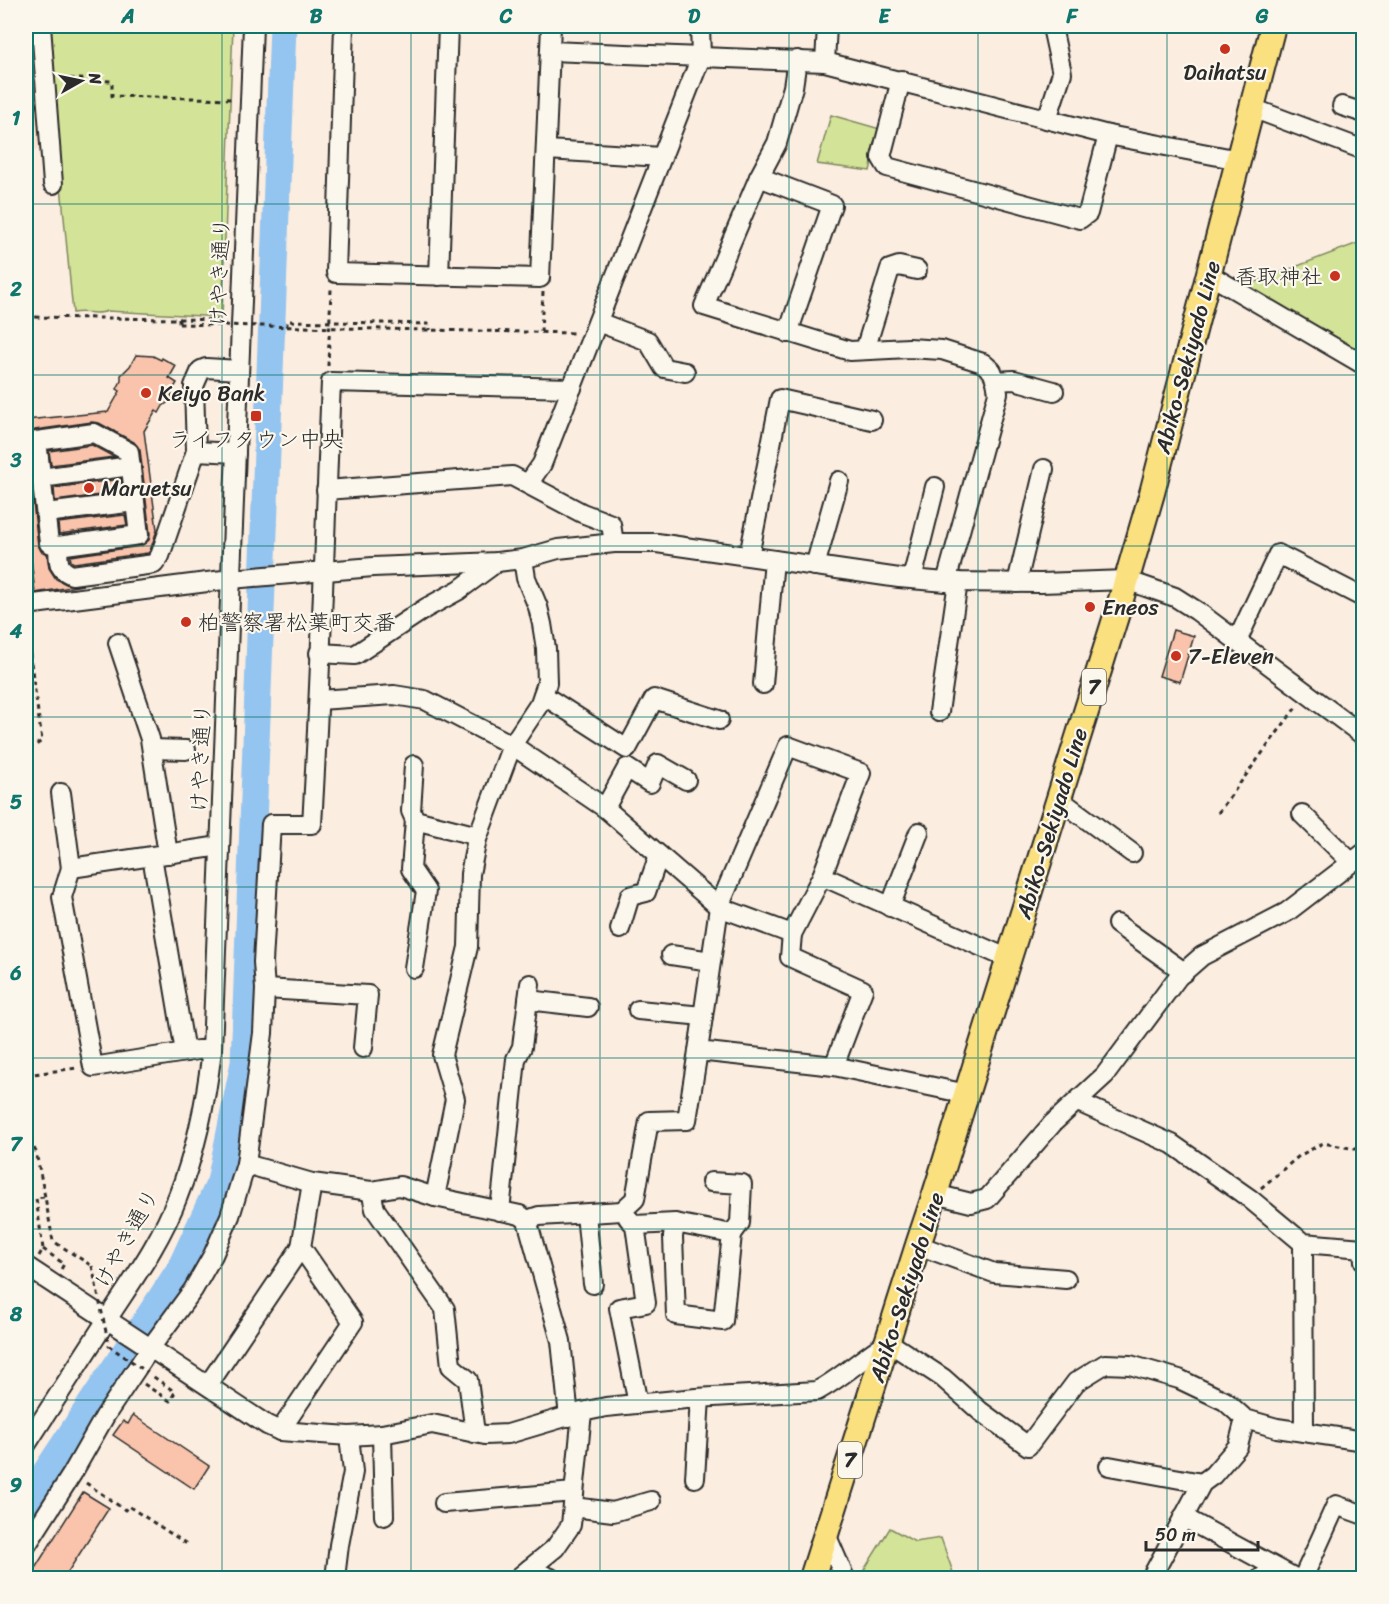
<svg xmlns="http://www.w3.org/2000/svg" width="1389" height="1604" viewBox="0 0 1389 1604" font-family="Sriracha,'Klee One',sans-serif">
<style>
.built{fill:#fae1cf}
.green{fill:#d3e397;stroke:#7f8761;stroke-width:1.5}
.lines{fill:none;stroke-linecap:round;stroke-linejoin:round}
.river{stroke:#94c4f0;stroke-width:27}
.building{fill:#f9c4ab;stroke:#2b2b2b;stroke-width:1.5}
.minor-casing{stroke:#2b2b2b;stroke-width:22}
.major-casing{stroke:#2b2b2b;stroke-width:28}
.path{stroke:#2b2b2b;stroke-width:3;stroke-dasharray:4.5 4.5;stroke-linecap:butt}
.minor{stroke:#fbf7ec;stroke-width:18}
.major{stroke:#fbe080;stroke-width:24}
.path-bridge{stroke:#2b2b2b;stroke-width:3;stroke-dasharray:4.5 4.5;stroke-linecap:butt}
.grid{fill:none;stroke:#0f766e;stroke-width:1.5;stroke-opacity:0.55}
.poi-dot{fill:#c8321e;stroke:#fbf7ec;stroke-width:2}
.labels{text-anchor:middle;stroke-width:4.5;stroke-linejoin:round;paint-order:stroke}
.shield{fill:#fbf7ec;stroke:#696865;stroke-width:1.5}
.shield-label{font-size:21px;font-weight:bold;fill:#2b2b2b}
.poi-label{font-size:22px;fill:#2b2b2b;stroke:#fbf7ec;text-anchor:start}
.street-label{font-size:22px;fill:#2b2b2b;stroke:#fbf7ec}
.neatline{fill:none;stroke:#0f766e;stroke-width:2}
.grid-label{font-size:20px;text-anchor:middle;font-weight:bold;fill:#0f766e}
</style>
<rect width="100%" height="100%" fill="#fbeddf"/>
<filter id="ink" filterUnits="userSpaceOnUse"><feTurbulence type="fractalNoise" baseFrequency=".0167" numOctaves="2"/><feDisplacementMap in="SourceGraphic" scale="12" xChannelSelector="R" yChannelSelector="G"/><feConvolveMatrix kernelMatrix="1 2 1 2 8 2 1 2 1" color-interpolation-filters="sRGB"/></filter>
<g filter="url(#ink)">
<polygon class="built" points="26,26 31,26 42,148 26,153"/>
<g class="green">
<path d="M46,26H233L222,317L107,311C97,316 84,310 73,313Z"/>
<polygon points="831,115 880,129 870,171 817,164"/>
<polygon points="1363,241 1363,357 1240,288"/>
<polygon points="890,1528 915,1542 941,1538 955,1578 859,1578"/>
</g>
<g class="lines">
<polyline class="river" points="26,1502 180,1269 220,1182 244,1063 283,26"/>
</g>
<g class="building">
<polygon points="136,355 153,356 161,360 162,358 176,366 169,378 177,383 172,391 171,400 163,406 159,413 156,411 144,431 157,530 150,551 148,553 74,563 71,561 70,556 141,546 149,540 150,534 140,450 134,442 99,423 92,422 35,430 27,436 26,442 38,545 41,551 47,554 49,568 56,579 68,585 83,585 35,593 26,515 26,420 108,412 120,391 117,389 121,381 121,375 130,366"/>
<polygon points="92,445 114,457 51,465 49,451"/>
<polygon points="121,479 123,492 55,501 54,488"/>
<polygon points="125,515 127,525 59,534 58,523"/>
<polygon points="1173,630 1194,636 1180,682 1159,676"/>
<polygon points="133,1415 209,1466 194,1489 113,1435 123,1421 128,1424"/>
<polygon points="83,1492 109,1508 64,1578 41,1578 32,1573"/>
</g>
<g class="lines">
<defs>
<g id="minor">
<polyline points="41,26 53,184"/>
<polyline points="344,26 336,273 540,278 551,26"/>
<polyline points="550,51 825,62 1108,135 1239,160"/>
<polyline points="797,60 793,87 777,143 759,177 704,306 850,351 909,348 942,350 983,363 992,371 996,381 998,393 946,582"/>
<polyline points="825,62 827,26"/>
<polyline points="901,80 881,157 887,167 1080,219 1088,213 1108,135"/>
<polyline points="1342,106 1364,113"/>
<polyline points="1252,108 1364,150"/>
<polyline points="1047,119 1062,73 1052,27"/>
<polyline points="547,150 662,157"/>
<polyline points="759,177 832,205 788,333"/>
<polyline points="439,276 448,26"/>
<polyline points="1208,277 1215,278 1364,365"/>
<polyline points="598,322 648,341 664,368 685,372"/>
<polyline points="865,350 890,269 899,266 917,270"/>
<polyline points="996,381 1014,380 1054,391"/>
<polygon points="94,433 129,452 139,535 58,546 49,543 37,441"/>
<polyline points="196,451 236,453"/>
<polyline points="41,478 131,466"/>
<polyline points="528,484 542,464 701,57 700,26"/>
<polyline points="326,490 512,476 582,513 611,524 614,543"/>
<polyline points="46,513 135,502"/>
<path d="M58,546C59,561 56,568 72,575L154,564L160,556L196,451L194,386L201,370L206,368L239,370"/>
<polyline points="749,556 780,399 872,420"/>
<polyline points="815,566 839,481"/>
<polyline points="912,579 935,487"/>
<polyline points="1017,583 1044,469"/>
<polyline points="26,605 231,579 373,567 497,562 523,559 558,549 614,543 657,543 899,578 946,582 1041,583 1126,580 1175,597 1197,611 1364,736"/>
<polyline points="1237,641 1278,554 1364,598"/>
<polyline points="118,643 150,739 168,854"/>
<polyline points="319,653 355,655 426,608 459,590 497,562"/>
<polyline points="763,684 774,560"/>
<polyline points="543,695 627,749 654,699 719,720"/>
<polyline points="319,700 394,695 425,700 512,745 605,808 719,907 792,934 822,876 1009,959"/>
<polyline points="939,712 958,582"/>
<polyline points="152,749 186,750"/>
<polyline points="414,765 411,811 415,820"/>
<polyline points="61,793 71,868 220,846"/>
<polyline points="1059,799 1132,853"/>
<polyline points="605,808 627,768 650,783 658,764 686,780"/>
<polyline points="1302,814 1351,862"/>
<polyline points="152,856 185,1052"/>
<polyline points="71,868 62,897 93,1067 198,1050 212,1050"/>
<polyline points="822,876 861,773 788,746 719,907 698,1051 834,1066 967,1094"/>
<polyline points="890,907 919,832"/>
<polyline points="1117,924 1184,972"/>
<polyline points="620,929 630,896 646,892 659,855"/>
<polyline points="792,934 790,957 863,990 834,1066"/>
<polyline points="671,955 711,961"/>
<polyline points="414,968 426,891 411,869 415,820 478,836"/>
<polyline points="265,989 368,995 363,1048"/>
<polyline points="528,1000 588,1007"/>
<polyline points="638,1010 703,1016"/>
<polyline points="1078,1102 1172,1144 1249,1198 1303,1243 1304,1432"/>
<polyline points="246,1164 312,1183 371,1191 400,1186 435,1197 520,1215 527,1220 561,1341 569,1417"/>
<polyline points="711,1182 742,1184 740,1223 732,1234"/>
<polyline points="371,1191 375,1209 445,1309 451,1366 468,1380 475,1433"/>
<polyline points="935,1194 971,1203 987,1199 1053,1123 1105,1075 1178,977 1202,956 1287,912 1364,853"/>
<polyline points="435,1197 455,1099 442,1055 468,947 470,874 477,839 512,745 540,703 547,683 546,649 542,624 538,607 526,578 523,559"/>
<polyline points="500,1211 516,1059 522,1047 530,984"/>
<polyline points="586,1214 593,1284"/>
<polyline points="628,1218 635,1225 646,1303 619,1308 638,1404"/>
<polyline points="527,1220 539,1216 622,1211 635,1199 649,1121 687,1120 698,1051"/>
<polyline points="635,1225 675,1223 732,1234 723,1321 676,1315 673,1237 675,1223"/>
<polyline points="1303,1243 1363,1248 1364,1261"/>
<polyline points="918,1245 994,1273 1066,1279"/>
<path d="M26,1266L267,1425L280,1431L349,1436L382,1434L432,1424L485,1435L508,1434L582,1412L606,1407L696,1398L817,1391C843,1377 863,1357 888,1342L943,1378L980,1411L1028,1446L1076,1382L1105,1364L1130,1365L1179,1379L1225,1401L1245,1419L1277,1428L1364,1441"/>
<polyline points="208,1385 301,1247"/>
<polyline points="280,1431 353,1322 301,1247 312,1183"/>
<polyline points="382,1434 384,1516"/>
<path d="M26,1445C54,1401 82,1358 110,1315C135,1277 162,1239 178,1196C197,1149 206,1101 212,1050L253,26"/>
<polyline points="1109,1466 1202,1483"/>
<polyline points="695,1478 700,1398"/>
<polyline points="444,1503 574,1492"/>
<polyline points="573,1507 613,1512 651,1501"/>
<polyline points="1183,1517 1295,1578"/>
<polyline points="826,1534 845,1578"/>
<path d="M26,1546L72,1474L105,1416L151,1347L193,1290L213,1255L230,1216L246,1164L263,1033L265,989L263,962L271,824H312C321,677 325,529 331,382L572,388"/>
<polyline points="529,1569 551,1578"/>
<polyline points="335,1578 339,1545 353,1472 349,1436"/>
<polyline points="518,1578 555,1548 571,1525 582,1412"/>
<polyline points="1151,1578 1202,1483 1213,1475 1238,1446 1245,1419"/>
<polyline points="1261,1578 1276,1568"/>
<polyline points="1303,1578 1336,1505 1364,1515"/>
</g>
<polyline id="major" points="812,1578 918,1245 935,1194 1117,613 1152,493 1273,26"/>
</defs>
<use href="#minor" class="minor-casing"/>
<use href="#major" class="major-casing"/>
<g class="path">
<polyline points="61,78 112,81 112,96 234,99"/>
<polyline points="26,317 179,319 179,324"/>
<polyline points="179,319 218,320"/>
<polyline points="287,327 287,321 430,324 430,330"/>
<polyline points="424,330 577,333"/>
<polyline points="541,332 543,292"/>
<polyline points="328,366 331,289"/>
<polyline points="26,627 42,741 26,751"/>
<polyline points="1218,813 1297,706"/>
<polyline points="26,1075 77,1068"/>
<polyline points="26,1132 36,1152 45,1197"/>
<polyline points="26,1157 37,1158"/>
<polyline points="1261,1188 1299,1156 1323,1143 1355,1149 1364,1147"/>
<polyline points="43,1249 64,1264 60,1271"/>
<polyline points="39,1256 43,1249 36,1198 45,1197 53,1241 92,1266"/>
<polyline points="144,1384 170,1401 175,1392 151,1375"/>
<polyline points="86,1483 125,1510 128,1506 187,1544"/>
</g>
<use href="#minor" class="minor"/>
<use href="#major" class="major"/>
<g class="path-bridge">
<polyline points="179,324 424,330"/>
<polyline points="92,1266 109,1346 147,1372"/>
</g>
</g>
</g>
<path class="grid" d="M222,26V1578M411,26V1578M600,26V1578M789,26V1578M978,26V1578M1167,26V1578M26,204H1364M26,375H1364M26,546H1364M26,717H1364M26,887H1364M26,1058H1364M26,1229H1364M26,1400H1364"/>
<g class="poi-dot">
<circle cx="1225" cy="49" r="6"/>
<circle cx="1335" cy="276" r="6"/>
<circle cx="146" cy="393" r="6"/>
<rect x="250" y="410" width="12" height="12" rx="3"/>
<circle cx="89" cy="488" r="6"/>
<circle cx="1090" cy="607" r="6"/>
<circle cx="186" cy="622" r="6"/>
<circle cx="1176" cy="656" r="6"/>
</g>
<g class="labels">
<g class="shield">
<rect x="1082" y="669" width="24" height="36" rx="4.5"/>
<rect x="838" y="1442" width="24" height="36" rx="4.5"/>
</g>
<g class="shield-label">
<text x="1094" y="694">7</text>
<text x="850" y="1467">7</text>
</g>
<g class="poi-label">
<text x="1225" y="80" text-anchor="middle">Daihatsu</text>
<text x="1323" y="284" text-anchor="end">香取神社</text>
<text x="158" y="401">Keiyo Bank</text>
<text x="256" y="447" text-anchor="middle">ライフタウン中央</text>
<text x="101" y="496">Maruetsu</text>
<text x="1102" y="615">Eneos</text>
<text x="198" y="630">柏警察署松葉町交番</text>
<text x="1188" y="664">7-Eleven</text>
</g>
<g class="street-label">
<text transform="translate(219 272) rotate(-88)" y="8">けやき通り</text>
<text transform="translate(1187 357) rotate(-75)" y="8">Abiko-Sekiyado Line</text>
<text transform="translate(200 758) rotate(-88)" y="8">けやき通り</text>
<text transform="translate(1051 823) rotate(-73)" y="8">Abiko-Sekiyado Line</text>
<text transform="translate(126 1238) rotate(-61)" y="8">けやき通り</text>
<text transform="translate(906 1287) rotate(-72)" y="8">Abiko-Sekiyado Line</text>
</g>
</g>
<rect width="1389" height="1604" fill="none" stroke="#fbf7ec" stroke-width="66"/>
<g transform="translate(81 81) rotate(81)" stroke="#fbf7ec" stroke-width="4.5" paint-order="stroke">
<path d="M0-4.5L10 22L0 15L-10 22Z" fill="#2b2b2b"/>
<text y="-9" font-size="16" font-weight="bold" text-anchor="middle" fill="#2b2b2b">N</text>
</g>
<path d="M1146 1541v9h112v-9" fill="none" stroke="#2b2b2b" stroke-width="3"/>
<text x="1155" y="1541" font-size="18" fill="#2b2b2b" stroke="#fbf7ec" stroke-width="4.5" paint-order="stroke">50 m</text>
<rect x="33" y="33" width="1323" height="1538" class="neatline"/>
<g class="grid-label">
<text x="128" y="23">A</text>
<text x="316" y="23">B</text>
<text x="506" y="23">C</text>
<text x="694" y="23">D</text>
<text x="884" y="23">E</text>
<text x="1072" y="23">F</text>
<text x="1262" y="23">G</text>
<text x="16" y="125">1</text>
<text x="16" y="296">2</text>
<text x="16" y="467">3</text>
<text x="16" y="638">4</text>
<text x="16" y="809">5</text>
<text x="16" y="980">6</text>
<text x="16" y="1151">7</text>
<text x="16" y="1321">8</text>
<text x="16" y="1492">9</text>
</g>
</svg>
